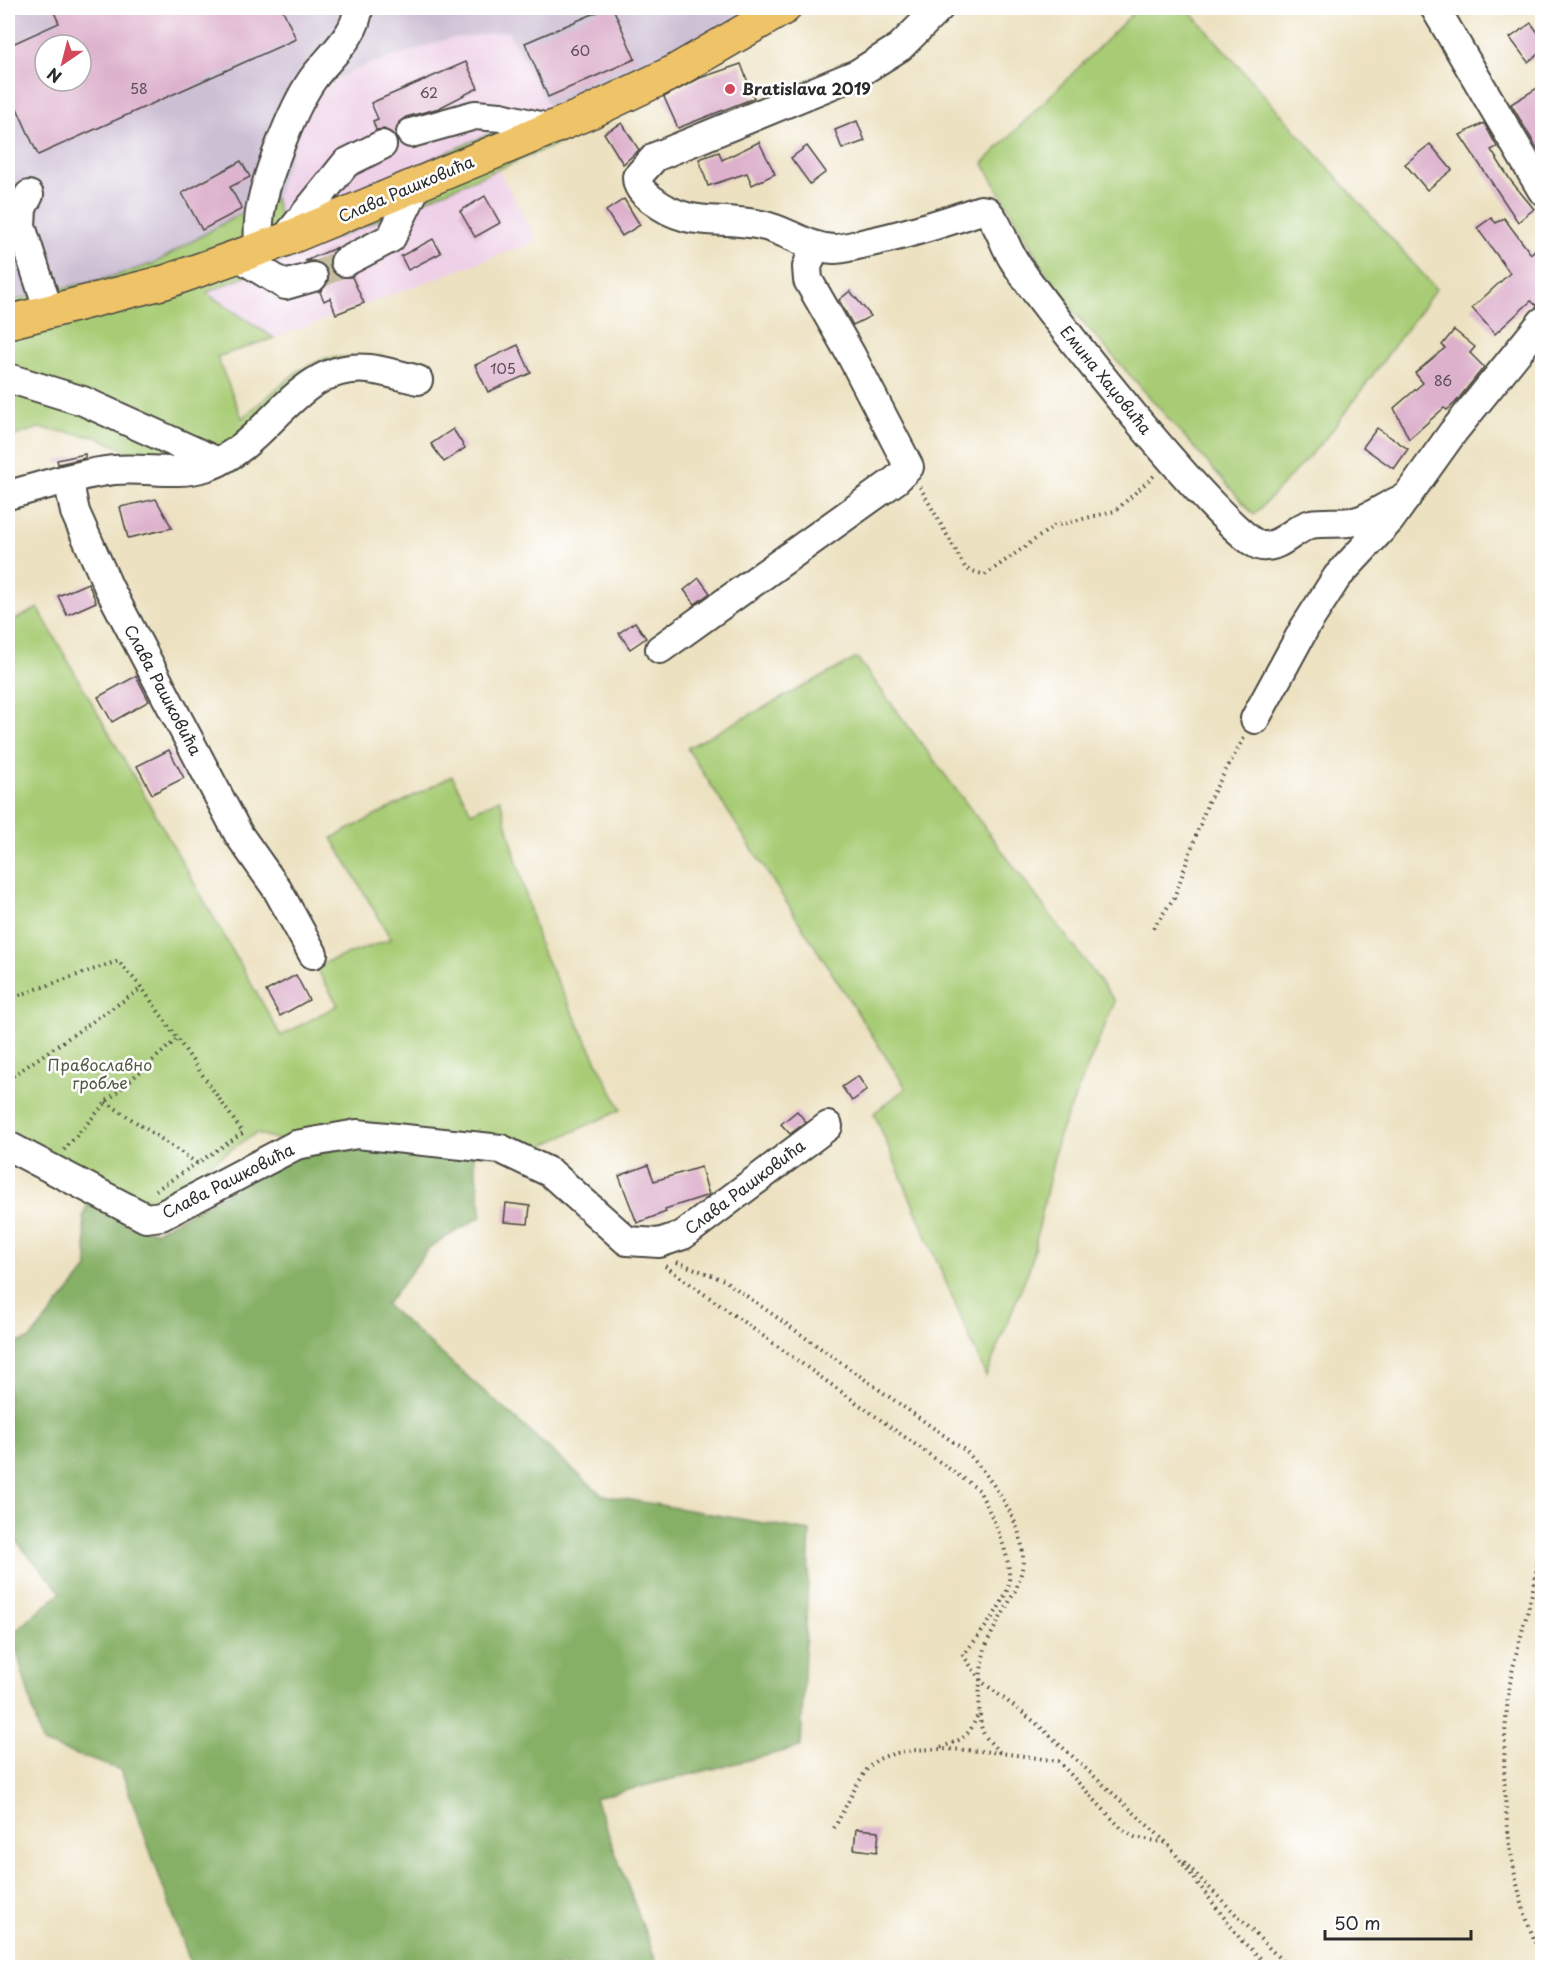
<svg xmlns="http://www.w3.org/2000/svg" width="1550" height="1975" viewBox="0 0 1550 1975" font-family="'Playpen Sans',sans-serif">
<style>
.built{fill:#eed0e7}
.industrial{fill:#ccbed3;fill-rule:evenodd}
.green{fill:#a8cc75;stroke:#6a7c50;stroke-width:1.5}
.forest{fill:#86b066;stroke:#586e48;stroke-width:1.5}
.building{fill:#ddb1cc;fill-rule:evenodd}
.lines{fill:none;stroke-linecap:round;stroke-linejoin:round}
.minor-tunnel{stroke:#c5bda2;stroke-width:28;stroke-dasharray:28 14;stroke-linecap:butt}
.minor-casing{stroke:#484641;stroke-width:32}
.major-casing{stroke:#484641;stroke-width:36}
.path{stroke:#484641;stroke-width:4;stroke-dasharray:1.5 4.5;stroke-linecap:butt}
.minor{stroke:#fff;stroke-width:28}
.major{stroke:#efc469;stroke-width:33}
.poi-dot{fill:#d1495b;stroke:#fff;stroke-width:2}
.labels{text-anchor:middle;stroke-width:5;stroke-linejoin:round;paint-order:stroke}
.number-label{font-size:14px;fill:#584c53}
.poi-label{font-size:16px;font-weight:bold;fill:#2b2b2b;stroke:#fff;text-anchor:start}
.street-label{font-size:16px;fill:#2b2b2b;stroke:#fff}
.park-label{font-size:16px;fill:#505b41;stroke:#fff}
</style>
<rect width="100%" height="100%" fill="#fff"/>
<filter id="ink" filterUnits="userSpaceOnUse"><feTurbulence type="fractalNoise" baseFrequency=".0167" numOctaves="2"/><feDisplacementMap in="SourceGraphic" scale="12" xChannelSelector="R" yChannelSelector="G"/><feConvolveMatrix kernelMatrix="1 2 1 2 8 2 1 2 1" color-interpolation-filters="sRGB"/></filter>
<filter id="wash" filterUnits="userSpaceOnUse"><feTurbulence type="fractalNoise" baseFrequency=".008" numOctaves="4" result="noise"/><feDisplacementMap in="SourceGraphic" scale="24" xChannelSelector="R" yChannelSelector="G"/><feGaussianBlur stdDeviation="1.35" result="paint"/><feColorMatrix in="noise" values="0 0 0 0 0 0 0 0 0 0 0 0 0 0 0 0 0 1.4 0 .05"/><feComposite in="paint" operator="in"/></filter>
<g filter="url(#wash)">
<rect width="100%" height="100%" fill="#ece1c0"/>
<g class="built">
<polygon points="508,31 549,107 282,226 275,198 315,89 365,66 448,39"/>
<polygon points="499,170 537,241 274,338 206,293"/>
</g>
<path class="industrial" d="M8,8H756L619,78L549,107L508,31L448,39L365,66L315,88L275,198L229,220L155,263L111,277L8,301ZM45,45H81V81H45Z"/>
<g class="green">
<polygon points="1138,8 1187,8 1436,289 1327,437 1254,515 1059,295 983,163"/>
<polygon points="549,107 572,138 206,293 274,338 217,357 242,418 298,371 326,358 382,356 381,378 352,378 317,395 268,443 164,467 96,437 39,428 8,438 8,301 111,277 155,263 229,220 275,198 283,226"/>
<polygon points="38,608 281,1036 338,1005 315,966 391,939 332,838 452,776 471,812 500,799 540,947 621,1110 520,1156 296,1145 256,1133 151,1203 8,1133 8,623"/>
<polygon points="857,658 1115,1001 1058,1138 1031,1264 986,1376 874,1113 906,1088 687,748"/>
</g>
<polygon class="forest" points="351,1142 473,1151 482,1216 430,1247 386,1305 602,1495 810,1531 801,1747 595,1798 658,1967 192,1967 121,1770 42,1743 12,1634 61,1592 8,1532 8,1345 30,1339 88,1268 83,1216 89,1201 130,1226 156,1232 298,1153"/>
<g id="blocks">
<g class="building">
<path d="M52,8H282L296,39L38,155L8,88V46L59,23ZM45,45H81V81H45Z"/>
<polygon points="607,8 613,8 635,59 548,97 525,43"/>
<polygon points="1531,23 1542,38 1542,51 1528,62 1510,38"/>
<polygon points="466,62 478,88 439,108 406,117 399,122 395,136 384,129 376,130 373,121 378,119 371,103"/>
<polygon points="741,64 754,98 678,128 664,97 700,78"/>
<polygon points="1542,85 1542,147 1538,150 1511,104"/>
<polygon points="857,121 865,141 842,149 835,130"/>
<polygon points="622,123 639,150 623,164 604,133"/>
<polygon points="1484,123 1497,147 1491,150 1511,181 1534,209 1518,222 1460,135"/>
<polygon points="759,142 775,174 752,185 747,173 708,186 699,159 719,152 722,160"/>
<polygon points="1430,144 1452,170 1427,190 1405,164"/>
<polygon points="807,146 826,172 810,184 791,158"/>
<polygon points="241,161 250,177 230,187 242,209 202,230 182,193"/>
<polygon points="485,196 500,223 475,237 460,211"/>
<polygon points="624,199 640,225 622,236 606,211"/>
<polygon points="1491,218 1496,223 1504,218 1531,254 1542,242 1542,306 1537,306 1531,301 1495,334 1472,308 1510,273 1477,228"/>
<polygon points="433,239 441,253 408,270 401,256"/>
<polygon points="338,247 331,254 330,269 337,276 352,277 364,303 336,314 330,298 324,301 320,292 329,282 329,272 318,261 305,261"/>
<polygon points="850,291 871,316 853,325 839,300"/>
<polygon points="1454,330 1475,347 1470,353 1484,367 1455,403 1447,410 1444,408 1409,439 1394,408 1423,383 1415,373 1445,348 1442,345"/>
<polygon points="518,345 531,373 488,392 475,365"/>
<polygon points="1377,428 1408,449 1394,469 1363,447"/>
<polygon points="453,429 465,448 444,462 431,444"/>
<polygon points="85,454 85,458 58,464 57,460"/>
<polygon points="156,499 172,528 128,538 120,507"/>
<polygon points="699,578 710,593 695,604 684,590"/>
<polygon points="88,583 96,602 67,615 58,596"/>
<polygon points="635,622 646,638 630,649 619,633"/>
<polygon points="136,676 149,701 112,722 98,697"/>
<polygon points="169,750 184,778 152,794 137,766"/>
<polygon points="296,975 309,1000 280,1016 266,991"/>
<polygon points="858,1076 867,1090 852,1101 842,1087"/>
<polygon points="797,1111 806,1122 790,1134 781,1124"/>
<polygon points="648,1165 654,1181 701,1167 709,1195 665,1209 666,1212 637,1223 619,1176"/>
<polygon points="506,1203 530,1206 528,1224 504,1222"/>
<polygon points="856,1829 879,1831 877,1852 854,1849"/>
</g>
</g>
</g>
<g filter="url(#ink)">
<use href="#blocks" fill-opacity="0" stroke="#484641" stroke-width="1.5"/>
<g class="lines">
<polyline class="minor-tunnel" points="313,277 345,262"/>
<defs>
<g id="minor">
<path d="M939,8L900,47L857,74L655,157L637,177C637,188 644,193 651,199C690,230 719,215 761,225C787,230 807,248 834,249C844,249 856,245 866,243C905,235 943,223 981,210L987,211C1000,225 1003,243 1013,259C1036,298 1231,544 1262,546C1281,548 1294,528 1311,524C1327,521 1345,525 1361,520C1377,514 1389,503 1406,498"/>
<polyline points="1435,8 1542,190"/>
<polyline points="411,133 475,115 501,117 552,129"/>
<polyline points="29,195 22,208 21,226 49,312"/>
<polyline points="284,240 346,163 382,145"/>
<path d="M259,249C259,240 258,231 259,222C261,187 292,109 312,80C327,58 357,36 358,8"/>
<polyline points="238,256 285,285 313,277"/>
<polyline points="345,262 391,238 417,185"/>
<polyline points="8,378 83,401 218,462"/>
<polyline points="72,479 71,493 75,512 109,588 239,835 277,889 313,954"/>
<path d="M8,495C43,486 78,474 114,470C146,467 175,476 205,467C270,447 295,361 369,369C385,371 402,376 418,380"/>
<polyline points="660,649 896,480 909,467 851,355 808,280 807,267 815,246"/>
<polyline points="1255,719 1305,627 1337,577 1390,520 1453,432 1542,322"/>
<polyline points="8,1146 146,1218 161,1216 296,1145 357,1134 501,1149 551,1173 627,1241 659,1243 683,1235 828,1126"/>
</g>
<polyline id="major" points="8,322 165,282 284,240 590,112 672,73 784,8"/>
</defs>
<use href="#minor" class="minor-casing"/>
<use href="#major" class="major-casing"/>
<g class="path">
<polyline points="920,487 966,569 985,575 1054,526 1115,511 1156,474"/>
<polyline points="1153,928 1174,898 1208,802 1244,738"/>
<polyline points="8,999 118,961 142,988 243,1133 156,1190"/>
<polyline points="8,1079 142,988"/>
<polyline points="106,1102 197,1163"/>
<polyline points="64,1150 108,1100 178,1038"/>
<path d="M677,1262L724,1280L966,1451C990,1478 1023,1520 1023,1558C1023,1590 997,1617 986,1646C980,1661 976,1717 983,1732C986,1739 995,1747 1000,1753"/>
<path d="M665,1266L979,1490C991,1515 1011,1552 1009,1581C1008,1602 976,1639 963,1655L981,1681L1036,1723L1167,1843L1242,1941L1271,1968"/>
<path d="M1542,1511C1539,1535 1539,1560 1534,1584C1527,1619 1514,1654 1509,1690C1498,1776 1505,1879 1542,1958"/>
<path d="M941,1747C966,1739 969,1735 979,1712"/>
<path d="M834,1828C843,1813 861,1773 872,1764C903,1736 1018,1755 1058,1761L1121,1828L1135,1837L1167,1843"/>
<polyline points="1184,1862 1289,1968"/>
</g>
<use href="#minor" class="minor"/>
<use href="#major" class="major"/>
</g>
</g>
<circle class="poi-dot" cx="730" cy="89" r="6"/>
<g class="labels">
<g class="number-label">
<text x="580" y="56">60</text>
<text x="139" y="94">58</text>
<text x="429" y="98">62</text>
<text x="503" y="374">105</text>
<text x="1443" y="386">86</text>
</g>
<g class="poi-label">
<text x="742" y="95">Bratislava 2019</text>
</g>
<g class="street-label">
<text transform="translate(406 189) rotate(-23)" y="6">Слава Рашковића</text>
<text transform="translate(1106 380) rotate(51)" y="6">Емина Хаџовића</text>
<text transform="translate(163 690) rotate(62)" y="6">Слава Рашковића</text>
<text transform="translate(228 1181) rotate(-27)" y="6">Слава Рашковића</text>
<text transform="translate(745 1187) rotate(-37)" y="6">Слава Рашковића</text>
</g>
<g class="park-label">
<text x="100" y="1071">Православно<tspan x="100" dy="18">гробље</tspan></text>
</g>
</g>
<rect width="1550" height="1975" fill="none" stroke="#fff" stroke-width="30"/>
<g transform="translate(63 63) rotate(215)"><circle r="28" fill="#ffffff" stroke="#aaaaaa" stroke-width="1.5"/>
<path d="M0-4.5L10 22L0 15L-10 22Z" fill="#d1495b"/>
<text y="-9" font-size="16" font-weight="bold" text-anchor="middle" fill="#2b2b2b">N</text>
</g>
<path d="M1325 1930v9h146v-9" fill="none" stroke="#2b2b2b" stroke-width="3"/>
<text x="1334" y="1930" font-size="18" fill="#2b2b2b" stroke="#ffffff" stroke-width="4.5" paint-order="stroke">50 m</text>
</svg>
